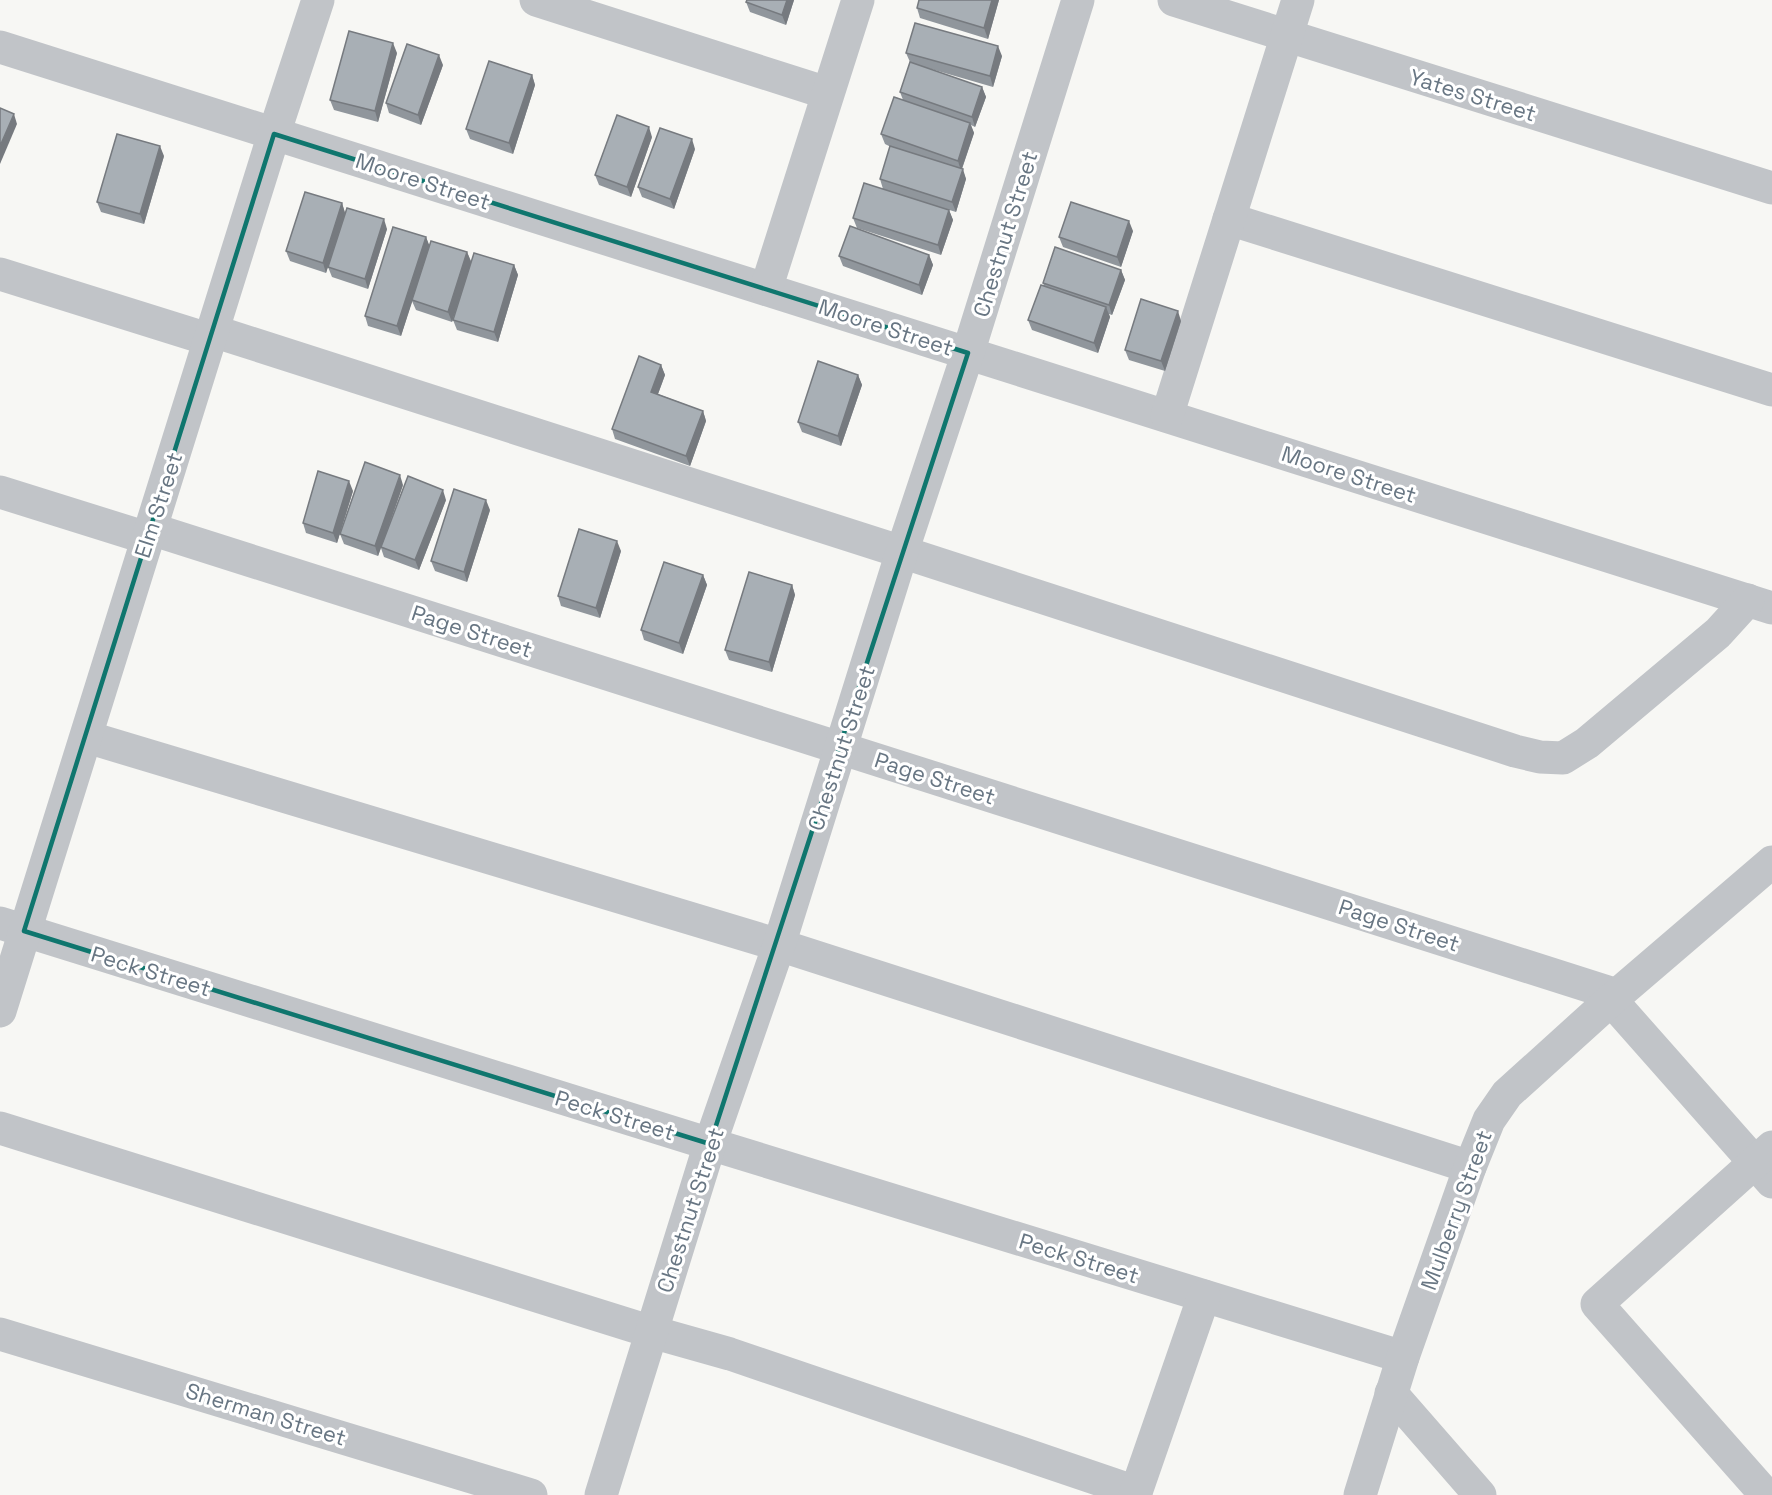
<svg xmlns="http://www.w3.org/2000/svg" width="1772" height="1495" viewBox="0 0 1772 1495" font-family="'Space Grotesk',sans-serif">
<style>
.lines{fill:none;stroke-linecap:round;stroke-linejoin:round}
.minor{stroke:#c1c4c8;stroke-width:33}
.wall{fill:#90969c}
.shaded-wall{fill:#767a7f}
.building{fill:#a8afb5;stroke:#767a7f;stroke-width:1.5}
.marked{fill:none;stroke:#0f766e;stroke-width:4.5;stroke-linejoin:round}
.labels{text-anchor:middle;stroke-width:6;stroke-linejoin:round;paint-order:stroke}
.street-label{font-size:22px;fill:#687683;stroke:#fff}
</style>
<rect width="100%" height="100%" fill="#f7f7f4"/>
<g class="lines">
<g class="minor">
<polyline points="536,0 827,93"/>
<polyline points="1174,0 1772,188"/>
<polyline points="0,47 1772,608"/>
<polyline points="1229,219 1772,390"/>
<polyline points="0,274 211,340"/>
<polyline points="766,289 858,0"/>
<polyline points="213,331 902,552 1515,751 1540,757 1563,758 1587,743 1718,633 1748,600"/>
<polyline points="1167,416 1298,0"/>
<polyline points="0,492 147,538"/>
<polyline points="151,529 1617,995"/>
<polyline points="87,737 779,945 1470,1167"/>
<polyline points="0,923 710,1144 1403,1357"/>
<polyline points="1611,1000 1772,1182"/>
<polyline points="0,1011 274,134 318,0"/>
<polyline points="0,1128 652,1332 730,1354 1136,1492"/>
<polyline points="0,1334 531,1495"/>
<polyline points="1391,1393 1480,1495"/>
<polyline points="601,1495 710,1144 779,945 902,552 968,353 1078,0"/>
<polyline points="1135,1495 1204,1296"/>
<polyline points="1360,1495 1403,1357 1470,1167 1489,1120 1507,1094 1611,1000 1772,862"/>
<polyline points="1766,1495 1597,1304 1772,1147"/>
</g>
</g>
<g class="wall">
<polygon points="747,0 794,0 786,25 750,12 746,2"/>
<polygon points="919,0 999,0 988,39 920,18 917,8"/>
<polygon points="397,53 378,122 334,110 330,100"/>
<polygon points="906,53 1002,56 993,87 924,67 982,87 986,97 975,127 971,125 974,133 962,169 966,179 956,212 920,201 949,210 953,220 941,255 857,228 853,218 883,189 880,179 891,147 885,144 881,134 903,100 900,92 910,62"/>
<polygon points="443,65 421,125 389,113 386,103"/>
<polygon points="532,75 535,85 513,154 470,139 466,129"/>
<polygon points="652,137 631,197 599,185 595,175"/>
<polygon points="695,149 674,209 642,197 638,187"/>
<polygon points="164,156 144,224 101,212 97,202"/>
<polygon points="342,203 345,213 387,229 368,289 332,277 328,267 345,215 326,273 290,261 286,251"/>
<polygon points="1133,231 1121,267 1063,247 1059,237"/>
<polygon points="426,237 429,246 467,252 471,261 514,265 518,275 498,342 457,330 453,320 458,302 452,322 416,310 412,301 401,336 368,326 365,316"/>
<polygon points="929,255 933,265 922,295 843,266 839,256"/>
<polygon points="1121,270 1125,280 1112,315 1109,314 1110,317 1098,353 1032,330 1028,320 1044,286 1043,283"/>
<polygon points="1181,321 1165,371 1129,360 1125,350"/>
<polygon points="661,365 665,375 658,394 703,411 706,421 690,466 615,439 612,429"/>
<polygon points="858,375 862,385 841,446 802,432 798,422"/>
<polygon points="403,485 390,523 446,500 419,570 384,557 381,548 378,556 344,544 340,534"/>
<polygon points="353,491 337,543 306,533 303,523"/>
<polygon points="490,510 467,582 435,571 431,561"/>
<polygon points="621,551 600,618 561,606 558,596"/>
<polygon points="703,575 707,585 683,654 644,640 641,630"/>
<polygon points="792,585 795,595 772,672 729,660 725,650"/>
</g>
<g class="shaded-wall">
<polygon points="787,0 794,0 786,25 782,15"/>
<polygon points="992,0 999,0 988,39 984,28"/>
<polygon points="393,43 397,53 378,122 375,111"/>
<polygon points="998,46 1002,56 993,87 990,76"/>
<polygon points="439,55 443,65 421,125 418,115"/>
<polygon points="532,75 535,85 513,154 509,143"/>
<polygon points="982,87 986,97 975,127 972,117"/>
<polygon points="14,114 17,124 0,164 0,146"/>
<polygon points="970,123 974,133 961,171 958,161"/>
<polygon points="649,127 652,137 631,197 627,187"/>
<polygon points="692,139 695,149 674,209 670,199"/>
<polygon points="160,146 164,156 144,224 140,214"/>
<polygon points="963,169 966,179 956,212 952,202"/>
<polygon points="342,203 345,213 326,273 323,263"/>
<polygon points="949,210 953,220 941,255 938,245"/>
<polygon points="384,219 387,229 368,289 365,279"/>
<polygon points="1129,221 1133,231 1121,267 1117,257"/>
<polygon points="426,237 430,247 401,336 397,326"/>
<polygon points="467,252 471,262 452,322 448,312"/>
<polygon points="929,255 933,265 922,295 919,285"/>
<polygon points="514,265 518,275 498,342 494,332"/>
<polygon points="1121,270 1125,280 1112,315 1109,305"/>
<polygon points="1106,307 1110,317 1098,353 1094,343"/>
<polygon points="1178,311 1181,321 1165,371 1161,361"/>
<polygon points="661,365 665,375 655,402 651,392"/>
<polygon points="858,375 862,385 841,446 838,436"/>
<polygon points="703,411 706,421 690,466 686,456"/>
<polygon points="400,475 403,485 378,556 375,546"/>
<polygon points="349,481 353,491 337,543 333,533"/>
<polygon points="443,490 446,500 419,570 415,560"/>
<polygon points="486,500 490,510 467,582 464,572"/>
<polygon points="617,541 621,551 600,618 596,608"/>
<polygon points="703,575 707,585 683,654 679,643"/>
<polygon points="792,585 795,595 772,672 769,662"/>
</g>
<g class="building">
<polygon points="747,0 787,0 782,15 746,2"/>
<polygon points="919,0 992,0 984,28 917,8"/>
<polygon points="915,23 998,46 990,76 906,53"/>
<polygon points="349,31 393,43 375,111 330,100"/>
<polygon points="407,44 439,55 418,115 386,103"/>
<polygon points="489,61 532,75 509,143 466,129"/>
<polygon points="910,62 982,87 972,117 900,92"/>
<polygon points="894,97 970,123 958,161 881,134"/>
<polygon points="0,108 14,114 0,146"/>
<polygon points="617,115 649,127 627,187 595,175"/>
<polygon points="660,128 692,139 670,199 638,187"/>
<polygon points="117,134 160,146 140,214 97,202"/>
<polygon points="890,146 963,169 952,202 880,179"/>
<polygon points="864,183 949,210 938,245 853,218"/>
<polygon points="305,192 342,203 323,263 286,251"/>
<polygon points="1071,202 1129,221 1117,257 1059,237"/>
<polygon points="347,208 384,219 365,279 328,267"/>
<polygon points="850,226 929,255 919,285 839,256"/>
<polygon points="393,227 426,237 397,326 365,316"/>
<polygon points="431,241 467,252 448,312 412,300"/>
<polygon points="1055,247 1121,270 1109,305 1043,283"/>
<polygon points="474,253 514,265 494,332 453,320"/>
<polygon points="1041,285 1106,307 1094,343 1028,320"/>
<polygon points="1141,299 1178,311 1161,361 1125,350"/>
<polygon points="639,356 661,365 651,392 703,411 686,456 612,429"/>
<polygon points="818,361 858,375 838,436 798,422"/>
<polygon points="365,462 400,475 375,546 340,534"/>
<polygon points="318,471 349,481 333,533 303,523"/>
<polygon points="408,476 443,490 415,560 381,547"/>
<polygon points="454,489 486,500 464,572 431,561"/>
<polygon points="579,529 617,541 596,608 558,596"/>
<polygon points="664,562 703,575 679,643 641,630"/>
<polygon points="749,572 792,585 769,662 725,650"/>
</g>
<path class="marked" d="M274,134L968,353L710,1144L24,931Z"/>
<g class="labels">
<g class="street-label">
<text transform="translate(1473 95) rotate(17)" y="8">Yates Street</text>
<text transform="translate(423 181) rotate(18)" y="8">Moore Street</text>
<text transform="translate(1005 234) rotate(-73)" y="8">Chestnut Street</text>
<text transform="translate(886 327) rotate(18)" y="8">Moore Street</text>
<text transform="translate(1349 474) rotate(18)" y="8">Moore Street</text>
<text transform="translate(158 505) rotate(-72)" y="8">Elm Street</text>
<text transform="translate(472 631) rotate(18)" y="8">Page Street</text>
<text transform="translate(841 748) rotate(-72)" y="8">Chestnut Street</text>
<text transform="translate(935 778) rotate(18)" y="8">Page Street</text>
<text transform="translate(1399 925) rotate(18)" y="8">Page Street</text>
<text transform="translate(151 971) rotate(17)" y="8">Peck Street</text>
<text transform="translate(615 1115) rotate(17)" y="8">Peck Street</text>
<text transform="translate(690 1210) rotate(-72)" y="8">Chestnut Street</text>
<text transform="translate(1456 1210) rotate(-70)" y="8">Mulberry Street</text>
<text transform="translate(1079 1258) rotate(17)" y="8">Peck Street</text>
<text transform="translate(266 1414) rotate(17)" y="8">Sherman Street</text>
</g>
</g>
</svg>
